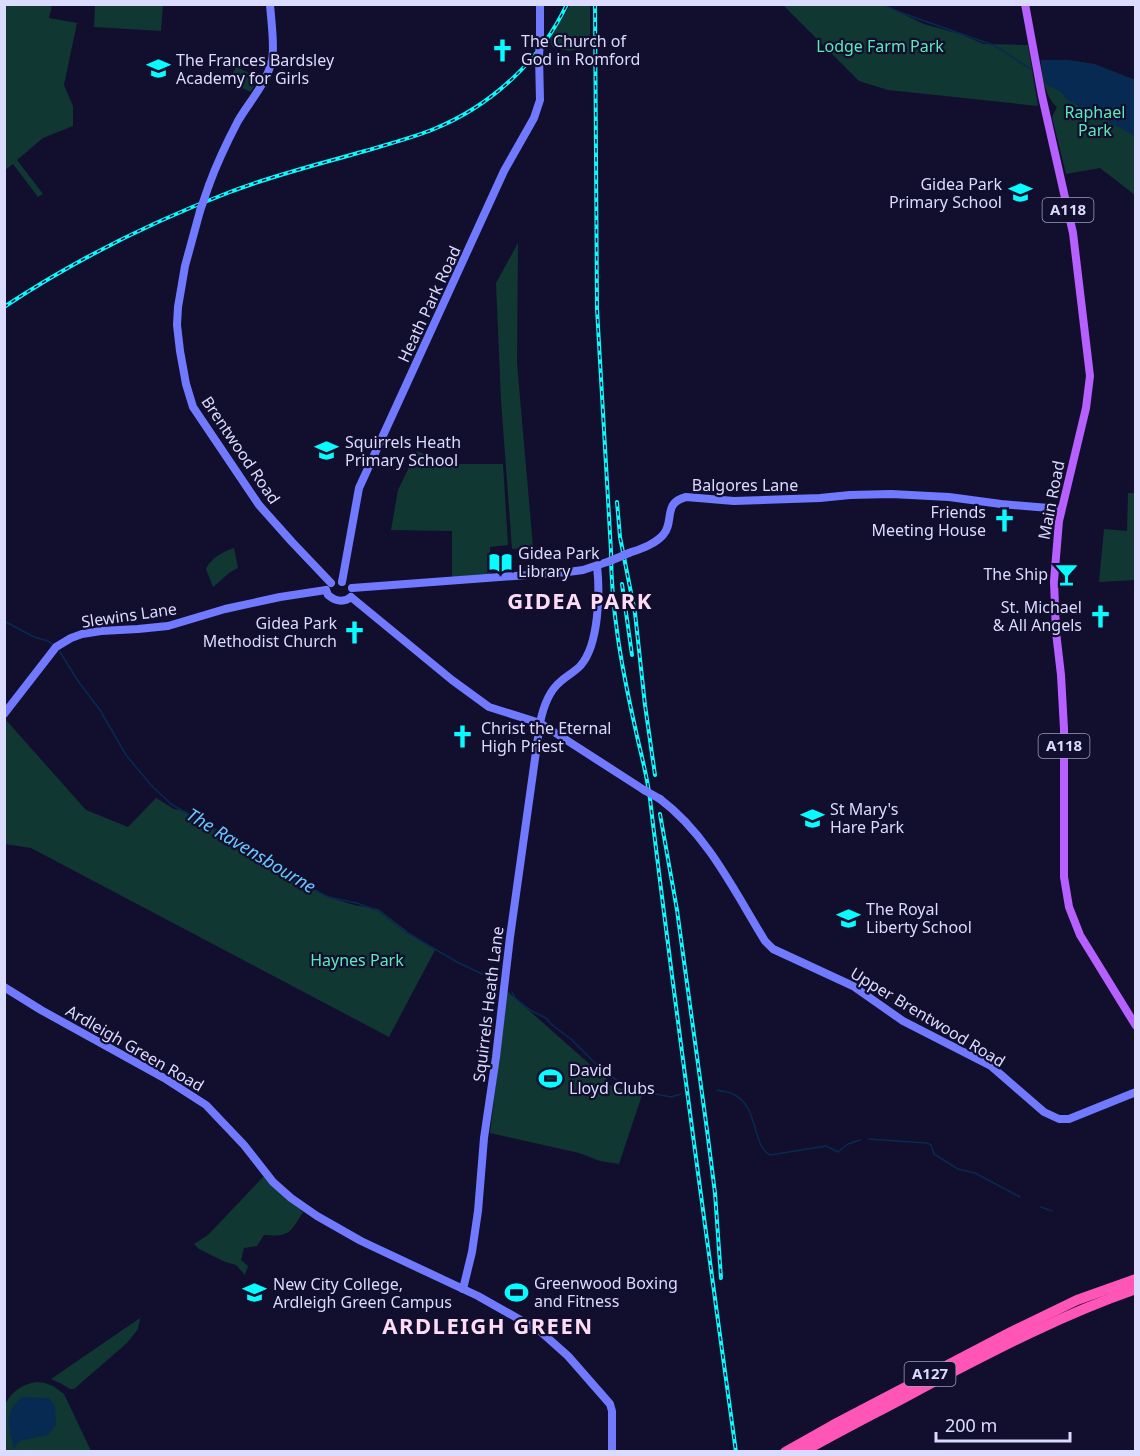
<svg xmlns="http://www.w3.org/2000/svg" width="1140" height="1456" viewBox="0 0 1140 1456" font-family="'Noto Sans',sans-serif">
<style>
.green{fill:#113732}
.water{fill:#072a53}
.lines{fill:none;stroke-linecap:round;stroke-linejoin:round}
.stream{stroke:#072a53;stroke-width:1.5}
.secondary{stroke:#717aff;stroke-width:8}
.primary{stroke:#b661ff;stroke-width:8}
.highway{stroke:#ff55b6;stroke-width:10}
.rail-casing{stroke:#06fcff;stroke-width:4}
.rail{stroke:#110f2d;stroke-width:1.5;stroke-dasharray:4.5;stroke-linecap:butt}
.secondary-bridge{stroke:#717aff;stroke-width:8}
.labels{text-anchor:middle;stroke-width:4.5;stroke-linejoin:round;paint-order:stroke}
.shield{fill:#110f2d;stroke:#9e9dc0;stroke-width:1.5}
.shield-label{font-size:15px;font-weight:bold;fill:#dbdaff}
.poi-label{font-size:16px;fill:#dbdaff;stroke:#110f2d;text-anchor:start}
.park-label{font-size:16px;fill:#59ecba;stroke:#110f2d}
.street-label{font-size:16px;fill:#dbdaff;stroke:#110f2d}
.water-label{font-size:18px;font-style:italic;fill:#68c7ff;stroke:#110f2d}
.district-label{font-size:22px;font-weight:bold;letter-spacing:1.5px;fill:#ffdcf5;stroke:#110f2d}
</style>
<rect width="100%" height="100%" fill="#110f2d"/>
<g class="green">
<polygon points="5,4 52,5 49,18 77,23 64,85 73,106 73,126 43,138 17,160 43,194 38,197 13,164 5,170"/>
<polygon points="571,4 590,5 590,46 569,51 552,47 550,38"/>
<polygon points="95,5 163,5 161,31 94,27"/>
<polygon points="783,5 884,5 924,24 960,34 984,44 1028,45 1038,106 888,90 859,81"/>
<path d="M1041,60H1067L1094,64L1135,80V195L1100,168L1066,174L1052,117L1057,107C1045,97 1042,75 1041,60Z"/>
<polygon points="236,67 258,77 251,92 229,82"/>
<polygon points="518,243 517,363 533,547 512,549 501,400 496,283"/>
<polygon points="417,451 447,464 503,464 508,545 490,547 491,572 489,574 452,577 452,531 391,530 398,490"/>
<polygon points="1128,493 1135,493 1135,580 1099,582 1104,529 1127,531"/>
<path d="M234,548L238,568C229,571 221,581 213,587L206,569C211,558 222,552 234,548Z"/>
<polygon points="6,720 86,810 128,827 156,798 174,809 185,811 249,848 328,897 354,905 378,909 408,932 435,950 389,1037 31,848 5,844 4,721"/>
<polygon points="507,991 594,1068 604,1073 609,1085 642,1095 619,1164 600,1161 579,1153 490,1133"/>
<path d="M264,1176L303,1212C290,1233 290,1237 264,1235L257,1246L244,1248L241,1260L248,1266L245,1275L236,1265L225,1262L199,1249L194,1244L208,1235Z"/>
<polygon points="140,1318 138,1329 127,1343 74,1389 70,1389 62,1384 51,1379"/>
<path d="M37,1382L45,1383L53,1386L64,1394L91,1451L5,1452L4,1407C10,1392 22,1384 37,1382Z"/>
</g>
<g class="water">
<polygon points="1041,60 1067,60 1094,64 1135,80 1135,136 1066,99 1061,92 1045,84"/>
<path d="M22,1397L49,1398L55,1406L56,1425L48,1435L19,1441L14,1449C9,1426 2,1414 22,1397Z"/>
</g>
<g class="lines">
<g class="stream">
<path d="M881,4L902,13L993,45C1007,52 1018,62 1031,69"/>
<polyline points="4,621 34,637 48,641 53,645"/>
<polyline points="60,652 78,681 100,710 126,755 151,785 171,804 235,842 285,875 328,897 357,903 378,911 404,931 457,962 482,974 499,977"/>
<polyline points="512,992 515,998 530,1010 546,1018 551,1024 572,1040 604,1072 628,1087 640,1091 671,1097 681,1094"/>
<path d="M717,1090C721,1091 727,1092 731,1093C760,1105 751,1145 770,1155L826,1146L838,1152L848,1144L860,1140"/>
<polyline points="868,1139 927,1143 931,1145 934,1154 958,1169 975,1173 1020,1197"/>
<polyline points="1041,1207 1052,1211"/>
</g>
<g class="secondary">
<polyline points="540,40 540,4"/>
<path d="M209,185C217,163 227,142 238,121C249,102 267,83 272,60C275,46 271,20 270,4"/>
<polyline points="200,211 185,266 178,307 177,325 180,351 186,384 193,407 259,505 292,542 331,583"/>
<path d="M629,553C640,549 654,545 663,535C675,522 662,503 686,497L734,501L820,498L850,495L891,494L949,497L1001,504L1061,509"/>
<polyline points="342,582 359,488 504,171 534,118 540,100 539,56"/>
<polyline points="352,588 568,572 583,570 610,561"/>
<path d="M326,590L328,595C335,601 344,603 351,597"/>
<polyline points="351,597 452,680 489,707 540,723 644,790"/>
<polyline points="4,714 56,647 71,638 82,634 101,631 138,629 168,626 225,609 280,597 326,590"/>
<path d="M660,799C707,834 735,892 765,941L773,949L853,986L903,1021L991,1066L1044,1112L1059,1119H1069L1136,1092"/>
<polyline points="4,987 41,1010 164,1078 206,1105 244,1145 273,1182 291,1198 317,1216 361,1241 478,1296 540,1331 568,1356 610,1404 612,1411 612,1452"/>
<path d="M463,1289L472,1252L478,1211L484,1138L496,1057L510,937L540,723C543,708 548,692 560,682C566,676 575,672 581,665C599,644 600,592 597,566"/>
</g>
<polyline class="primary" points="1025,4 1042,96 1073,233 1090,376 1086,408 1059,521 1054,581 1056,632 1061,675 1064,729 1064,877 1069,907 1080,935 1136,1026"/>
<g class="highway">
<polyline points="785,1452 833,1425 1011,1332 1077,1300 1136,1279"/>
<path d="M803,1452C843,1429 884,1409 924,1387C993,1351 1061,1315 1136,1289"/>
</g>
<defs>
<g id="rail">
<path d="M595,4L597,309L611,551C611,610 622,669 635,727C640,751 647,774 650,799C676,1017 706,1234 736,1452"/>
<path d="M4,307C75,260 151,222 230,192C274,175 320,164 365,151C388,144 412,138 434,129C491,106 541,60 567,4"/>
<polyline points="617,502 620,537 635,613 645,705 655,775"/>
<polyline points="622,584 632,655"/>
<polyline points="660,814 677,910 707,1130 715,1193 721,1278"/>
</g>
</defs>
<use href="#rail" class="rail-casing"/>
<use href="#rail" class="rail"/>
<g class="secondary-bridge">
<polyline points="539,56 540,40"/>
<polyline points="200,211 209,185"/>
<polyline points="610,561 629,553"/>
<polyline points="644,790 660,799"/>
</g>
</g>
<defs>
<symbol id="church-bare" viewBox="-9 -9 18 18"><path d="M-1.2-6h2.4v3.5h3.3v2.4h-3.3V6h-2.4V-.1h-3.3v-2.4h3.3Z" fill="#06fcff" stroke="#110f2d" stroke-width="2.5" paint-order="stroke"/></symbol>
<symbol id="school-bare" viewBox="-9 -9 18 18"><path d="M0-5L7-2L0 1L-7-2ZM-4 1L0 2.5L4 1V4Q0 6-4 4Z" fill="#06fcff" stroke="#110f2d" stroke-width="2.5" paint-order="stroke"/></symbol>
<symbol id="library-bare" viewBox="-9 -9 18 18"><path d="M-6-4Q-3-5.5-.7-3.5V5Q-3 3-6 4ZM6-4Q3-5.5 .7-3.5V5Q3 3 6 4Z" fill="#06fcff" stroke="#110f2d" stroke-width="2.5" paint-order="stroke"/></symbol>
<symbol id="bar-bare" viewBox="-9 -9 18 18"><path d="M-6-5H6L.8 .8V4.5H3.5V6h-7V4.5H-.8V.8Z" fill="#06fcff" stroke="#110f2d" stroke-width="2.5" paint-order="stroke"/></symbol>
<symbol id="stadium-bare" viewBox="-9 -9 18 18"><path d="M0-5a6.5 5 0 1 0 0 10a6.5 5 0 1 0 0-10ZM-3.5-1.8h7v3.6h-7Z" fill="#06fcff" stroke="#110f2d" stroke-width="2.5" paint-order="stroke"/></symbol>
<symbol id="university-bare" viewBox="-9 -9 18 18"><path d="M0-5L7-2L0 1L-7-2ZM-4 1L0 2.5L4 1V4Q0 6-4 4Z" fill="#06fcff" stroke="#110f2d" stroke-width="2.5" paint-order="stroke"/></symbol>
</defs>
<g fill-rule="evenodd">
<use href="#church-bare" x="486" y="34" width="33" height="33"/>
<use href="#school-bare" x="142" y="52" width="33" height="33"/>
<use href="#school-bare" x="1004" y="176" width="33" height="33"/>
<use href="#school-bare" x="310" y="434" width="33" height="33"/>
<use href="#church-bare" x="988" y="504" width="33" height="33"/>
<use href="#library-bare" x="484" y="546" width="33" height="33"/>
<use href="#bar-bare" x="1050" y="558" width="33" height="33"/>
<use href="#church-bare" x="1084" y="600" width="33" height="33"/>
<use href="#church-bare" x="338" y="616" width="33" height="33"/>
<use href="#church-bare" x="446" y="720" width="33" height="33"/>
<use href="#school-bare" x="796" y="802" width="33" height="33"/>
<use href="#school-bare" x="832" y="902" width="33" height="33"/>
<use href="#stadium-bare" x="534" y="1062" width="33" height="33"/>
<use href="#stadium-bare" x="500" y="1276" width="33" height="33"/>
<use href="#university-bare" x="238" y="1276" width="33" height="33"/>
</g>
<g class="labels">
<g class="shield">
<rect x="1042.5" y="198" width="51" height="24" rx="4.5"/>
<rect x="1038.5" y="734" width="51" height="24" rx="4.5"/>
<rect x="904.5" y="1362" width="51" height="24" rx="4.5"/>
</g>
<g class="shield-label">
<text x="1068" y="215">A118</text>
<text x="1064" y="751">A118</text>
<text x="930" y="1379">A127</text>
</g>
<g class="poi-label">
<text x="521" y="47">The Church of<tspan x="521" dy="18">God in Romford</tspan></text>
<text x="176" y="66">The Frances Bardsley<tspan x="176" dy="18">Academy for Girls</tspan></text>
<text x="1002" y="190" text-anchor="end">Gidea Park<tspan x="1002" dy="18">Primary School</tspan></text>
<text x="345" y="448">Squirrels Heath<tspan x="345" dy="18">Primary School</tspan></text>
<text x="986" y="518" text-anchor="end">Friends<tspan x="986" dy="18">Meeting House</tspan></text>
<text x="518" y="559">Gidea Park<tspan x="518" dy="18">Library</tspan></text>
<text x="1048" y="580" text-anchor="end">The Ship</text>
<text x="1082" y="613" text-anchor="end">St. Michael<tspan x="1082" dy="18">&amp; All Angels</tspan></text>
<text x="337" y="629" text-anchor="end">Gidea Park<tspan x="337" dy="18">Methodist Church</tspan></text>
<text x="481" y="734">Christ the Eternal<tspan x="481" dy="18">High Priest</tspan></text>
<text x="830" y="815">St Mary's<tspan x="830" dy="18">Hare Park</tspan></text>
<text x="866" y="915">The Royal<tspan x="866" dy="18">Liberty School</tspan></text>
<text x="569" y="1076">David<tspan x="569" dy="18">Lloyd Clubs</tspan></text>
<text x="534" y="1289">Greenwood Boxing<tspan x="534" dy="18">and Fitness</tspan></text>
<text x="273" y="1290">New City College,<tspan x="273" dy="18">Ardleigh Green Campus</tspan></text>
</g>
<g class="park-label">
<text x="880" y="52">Lodge Farm Park</text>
<text x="1095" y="118">Raphael<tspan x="1095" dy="18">Park</tspan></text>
<text x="357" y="966">Haynes Park</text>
</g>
<g class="street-label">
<text transform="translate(429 304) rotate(-65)" y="6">Heath Park Road</text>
<text transform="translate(241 450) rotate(56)" y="6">Brentwood Road</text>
<text x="745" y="491">Balgores Lane</text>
<text transform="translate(1051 500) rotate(-79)" y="6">Main Road</text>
<text transform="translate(129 615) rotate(-8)" y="6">Slewins Lane</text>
<text transform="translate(488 1004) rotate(-83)" y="6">Squirrels Heath Lane</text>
<text transform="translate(928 1017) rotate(31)" y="6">Upper Brentwood Road</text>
<text transform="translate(135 1048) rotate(30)" y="6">Ardleigh Green Road</text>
</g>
<g class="water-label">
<text transform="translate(251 851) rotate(31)" y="6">The Ravensbourne</text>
</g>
<g class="district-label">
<text x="580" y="609">GIDEA PARK</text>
<text x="488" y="1334">ARDLEIGH GREEN</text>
</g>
</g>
<rect width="1140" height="1456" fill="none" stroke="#dbdaff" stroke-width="12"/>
<path d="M936 1432v9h134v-9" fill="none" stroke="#dbdaff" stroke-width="3"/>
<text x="945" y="1432" font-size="18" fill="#dbdaff" stroke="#110f2d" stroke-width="4.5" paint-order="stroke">200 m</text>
</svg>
